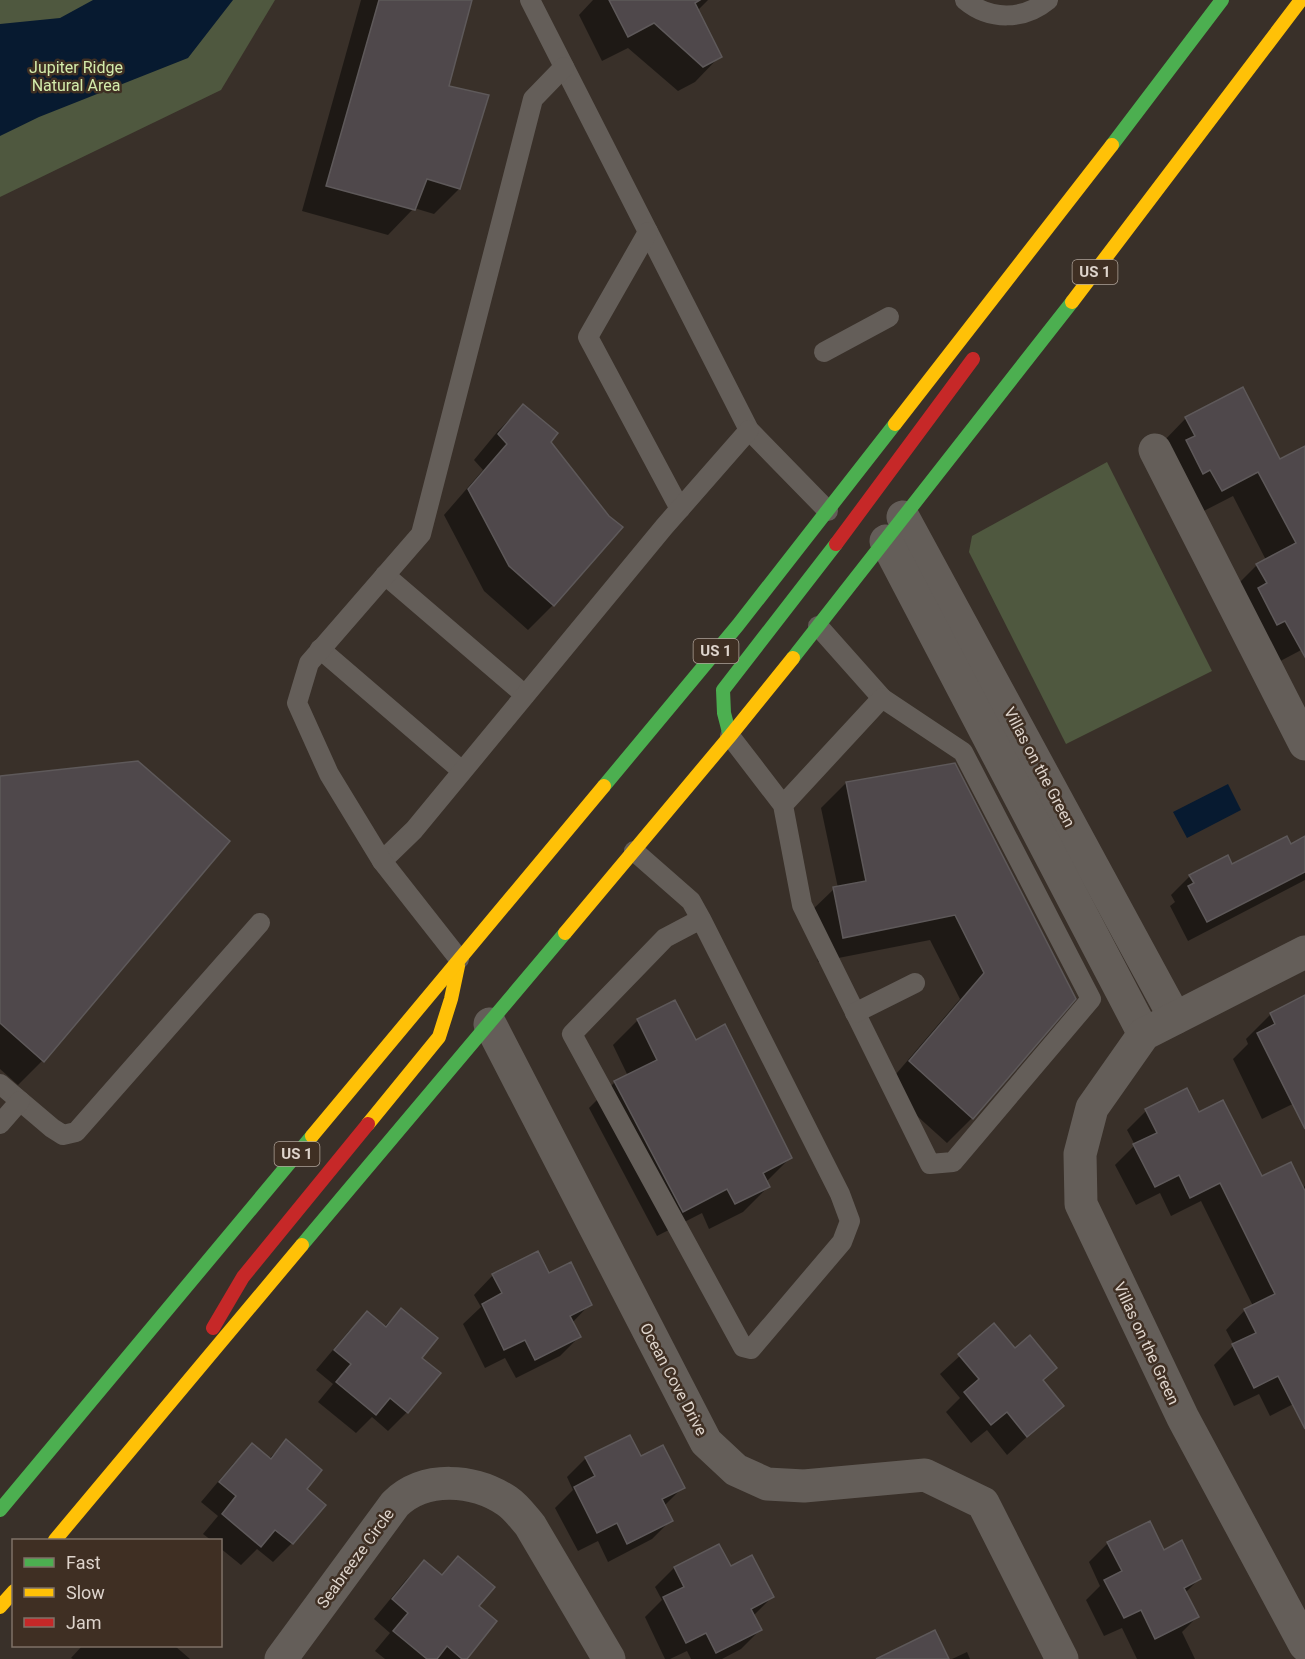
<svg xmlns="http://www.w3.org/2000/svg" width="1305" height="1659" viewBox="0 0 1305 1659" font-family="Roboto,sans-serif">
<style>
.green{fill:#4f583f}
.water{fill:#071a30}
.shadow{fill:#0007}
.building{fill:#4f484b;stroke:#5e595a;stroke-width:1.5}
.lines{fill:none;stroke-linecap:round;stroke-linejoin:round}
.lane{stroke:#645e59;stroke-width:20}
.street{stroke:#645e59;stroke-width:33}
.fast{stroke:#4caf50;stroke-width:14}
.slow{stroke:#ffc107;stroke-width:14}
.jam{stroke:#c62828;stroke-width:14}
.labels{text-anchor:middle;stroke-width:5;stroke-linejoin:round;paint-order:stroke}
.shield{fill:#3f2f23;stroke:#aea299;stroke-width:1.5}
.shield-label{font-size:15px;font-weight:bold;fill:#ded4cc}
.park-label{font-size:16px;fill:#d3ebab;stroke:#3f2f23}
.street-label{font-size:16px;fill:#ded4cc;stroke:#3f2f23}
</style>
<rect width="100%" height="100%" fill="#393029"/>
<g class="green">
<polygon points="0,0 275,0 221,90 0,197"/>
<polygon points="1107,462 1212,671 1066,744 969,552 972,536"/>
</g>
<g class="water">
<polygon points="93,0 233,0 188,58 39,117 0,136 0,24 60,18"/>
<polygon points="1228,784 1241,810 1187,838 1173,812"/>
</g>
<g class="shadow">
<polygon points="361,0 471,0 447,87 459,189 434,214 414,208 388,235 302,211"/>
<polygon points="593,0 708,0 697,11 720,56 695,82 678,91 628,48 602,61 579,15"/>
<polygon points="523,406 549,442 553,605 528,630 484,591 444,515 483,470 474,460 498,431"/>
<polygon points="1186,418 1279,461 1305,448 1305,648 1271,666 1232,590 1257,565 1266,560 1233,496 1196,515 1161,444"/>
<polygon points="0,777 42,1061 18,1085 0,1069"/>
<polygon points="846,783 1074,998 972,1118 947,1143 885,1087 960,999 930,940 818,962 808,914 834,889 838,888 821,808"/>
<polygon points="1305,838 1305,880 1188,941 1170,906 1175,902 1171,895 1190,876 1232,866 1290,846"/>
<polygon points="1305,997 1305,1098 1262,1119 1233,1059 1248,1044 1246,1039 1271,1014"/>
<polygon points="638,1020 695,1042 790,1158 766,1182 768,1187 743,1212 709,1229 702,1213 657,1236 589,1108 614,1083 628,1076 613,1045"/>
<polygon points="1146,1111 1198,1114 1261,1178 1302,1188 1305,1186 1305,1402 1303,1399 1270,1416 1259,1394 1234,1406 1214,1365 1234,1345 1226,1330 1245,1310 1253,1306 1201,1201 1171,1216 1160,1193 1136,1205 1115,1165 1135,1145 1127,1130"/>
<polygon points="493,1275 548,1275 590,1304 572,1323 579,1337 560,1356 516,1378 505,1358 485,1368 463,1324 481,1307 474,1295"/>
<polygon points="401,1310 420,1358 407,1412 388,1431 372,1417 356,1433 318,1402 333,1384 316,1370 348,1332 367,1313 384,1327"/>
<polygon points="994,1325 1014,1350 1055,1368 1042,1381 1062,1405 1007,1455 987,1430 971,1443 946,1412 960,1398 940,1374"/>
<polygon points="286,1441 305,1490 292,1543 273,1562 257,1549 241,1565 220,1548 220,1540 211,1540 203,1534 218,1516 201,1502 233,1464 252,1445 269,1459"/>
<polygon points="586,1458 641,1458 683,1487 664,1506 671,1520 652,1539 608,1562 598,1541 578,1551 555,1508 573,1490 567,1477"/>
<polygon points="1108,1543 1164,1552 1199,1579 1185,1593 1197,1617 1182,1632 1195,1659 1137,1659 1122,1628 1104,1636 1086,1600 1100,1586 1089,1562"/>
<polygon points="719,1546 730,1568 772,1597 753,1616 760,1630 741,1649 722,1659 691,1659 687,1651 670,1659 665,1659 645,1617 662,1600 655,1587 674,1568"/>
<polygon points="458,1558 476,1606 465,1659 385,1659 375,1651 390,1633 374,1619 405,1581 424,1562 441,1576"/>
<polygon points="82,1646 175,1646 190,1659 73,1659 71,1658"/>
<polygon points="967,1652 970,1659 952,1659"/>
</g>
<g class="building">
<polygon points="379,0 472,0 449,86 489,95 460,189 427,179 415,210 326,186"/>
<polygon points="609,0 700,0 695,3 722,57 703,67 654,23 628,37"/>
<polygon points="1243,387 1280,459 1305,446 1305,657 1285,621 1277,625 1258,588 1267,583 1256,564 1296,543 1258,472 1222,491 1210,470 1203,474 1186,440 1195,436 1185,417"/>
<polygon points="523,404 558,433 551,442 609,516 623,527 554,606 509,566 468,489 507,444 498,434"/>
<polygon points="138,761 230,841 44,1062 0,1023 0,776"/>
<polygon points="955,763 1076,999 973,1119 909,1061 984,973 955,915 843,938 833,887 866,881 846,782"/>
<polygon points="1287,836 1291,844 1305,836 1305,872 1207,922 1188,886 1194,883 1189,875 1228,855 1232,864"/>
<polygon points="1305,995 1305,1129 1257,1033 1275,1024 1270,1013"/>
<polygon points="675,1000 696,1040 725,1024 792,1158 763,1173 770,1187 735,1204 727,1189 683,1212 614,1081 657,1060 637,1019"/>
<polygon points="1187,1088 1199,1112 1223,1100 1262,1176 1291,1162 1305,1191 1305,1429 1278,1376 1254,1388 1232,1344 1256,1333 1244,1309 1275,1294 1220,1183 1190,1198 1179,1175 1155,1187 1133,1144 1157,1133 1145,1109"/>
<polygon points="538,1251 549,1273 571,1262 592,1305 570,1316 581,1337 535,1360 525,1340 504,1350 482,1304 502,1293 492,1274"/>
<polygon points="401,1308 438,1338 422,1358 441,1373 408,1413 390,1398 376,1415 336,1382 351,1364 334,1350 367,1311 386,1327"/>
<polygon points="994,1323 1015,1348 1030,1335 1057,1368 1043,1380 1064,1406 1027,1437 1007,1412 991,1425 964,1392 979,1379 958,1354"/>
<polygon points="630,1435 641,1456 663,1445 685,1488 662,1499 673,1521 627,1544 617,1523 597,1533 574,1487 595,1476 585,1457"/>
<polygon points="286,1439 322,1470 307,1489 326,1505 293,1544 275,1530 261,1547 222,1514 236,1496 219,1482 252,1443 271,1459"/>
<polygon points="1150,1521 1164,1550 1182,1540 1201,1579 1184,1588 1199,1617 1155,1639 1141,1610 1124,1618 1104,1580 1122,1571 1107,1542"/>
<polygon points="719,1544 731,1566 752,1555 774,1597 751,1609 762,1630 716,1653 706,1633 686,1643 663,1597 684,1587 674,1567"/>
<polygon points="458,1556 495,1587 479,1606 497,1621 467,1659 462,1659 447,1646 437,1659 427,1659 393,1631 408,1613 392,1599 424,1560 442,1575"/>
<polygon points="935,1630 949,1659 876,1659"/>
</g>
<g class="lines">
<g class="lane">
<polyline points="530,0 749,430 828,511"/>
<path d="M965,0C990,21 1024,20 1048,0"/>
<polyline points="648,232 588,337 680,509"/>
<polyline points="824,352 889,317"/>
<polyline points="385,575 525,695"/>
<polyline points="818,626 882,698"/>
<polyline points="320,649 462,771"/>
<polyline points="730,736 783,805 802,905 930,1164 953,1162 1091,999 963,752 882,698 783,805"/>
<polyline points="634,851 691,901 701,919 840,1194 850,1221 842,1242 751,1349 743,1347 572,1034 665,938 701,919"/>
<polyline points="382,861 414,830 664,527 749,430"/>
<polyline points="459,959 382,861 329,774 297,703 309,663 421,534 533,99 564,67"/>
<polyline points="855,1013 915,983"/>
<polyline points="0,1084 52,1128 63,1135 76,1132 260,923"/>
<polyline points="0,1124 20,1101"/>
</g>
<g class="street">
<polyline points="1155,450 1305,744"/>
<polyline points="903,517 1175,1018"/>
<polyline points="886,541 1144,1034"/>
<polyline points="1305,952 1144,1034 1092,1108 1080,1154 1081,1204 1183,1418 1305,1645"/>
<polyline points="490,1024 706,1442 736,1470 767,1484 804,1486 925,1475 983,1503 1062,1659"/>
<path d="M281,1659L395,1504C425,1475 474,1479 507,1501C516,1507 523,1517 530,1525L609,1659"/>
</g>
<g class="fast">
<polyline points="1112,145 1222,0"/>
<polyline points="793,658 1072,302"/>
<polyline points="730,736 724,713 723,690 836,544"/>
<polyline points="604,786 738,625 895,424"/>
<polyline points="302,1245 565,933"/>
<polyline points="0,1510 312,1136"/>
</g>
<g class="slow">
<polyline points="1072,302 1301,0"/>
<polyline points="895,424 1112,145"/>
<polyline points="565,933 730,736 793,658"/>
<polyline points="368,1124 439,1037 451,999 458,966"/>
<polyline points="312,1136 604,786"/>
<polyline points="55,1540 302,1245"/>
<polyline points="0,1607 14,1591"/>
</g>
<g class="jam">
<polyline points="836,544 973,359"/>
<polyline points="213,1328 243,1277 368,1124"/>
</g>
</g>
<g class="labels">
<g class="shield">
<rect x="1072.5" y="260" width="45" height="24" rx="4.5"/>
<rect x="693.5" y="639" width="45" height="24" rx="4.5"/>
<rect x="274.5" y="1142" width="45" height="24" rx="4.5"/>
</g>
<g class="shield-label">
<text x="1095" y="277">US 1</text>
<text x="716" y="656">US 1</text>
<text x="297" y="1159">US 1</text>
</g>
<g class="park-label">
<text x="76" y="73">Jupiter Ridge<tspan x="76" dy="18">Natural Area</tspan></text>
</g>
<g class="street-label">
<text transform="translate(1040 767) rotate(62)" y="6">Villas on the Green</text>
<text transform="translate(1147 1343) rotate(65)" y="6">Villas on the Green</text>
<text transform="translate(674 1379) rotate(62)" y="6">Ocean Cove Drive</text>
<text transform="translate(355 1558) rotate(-54)" y="6">Seabreeze Circle</text>
</g>
</g>
<rect x="12" y="1539" width="210" height="108" fill="#3f2f23" stroke="#7f7167" stroke-width="1.5"/>
<rect x="24" y="1558" width="30" height="9" fill="#4caf50" stroke="#7f7167" stroke-width="1.5"/>
<text x="66" y="1569" font-size="18" fill="#ded4cc">Fast</text>
<rect x="24" y="1588" width="30" height="9" fill="#ffc107" stroke="#7f7167" stroke-width="1.5"/>
<text x="66" y="1599" font-size="18" fill="#ded4cc">Slow</text>
<rect x="24" y="1618" width="30" height="9" fill="#c62828" stroke="#7f7167" stroke-width="1.5"/>
<text x="66" y="1629" font-size="18" fill="#ded4cc">Jam</text>
</svg>
